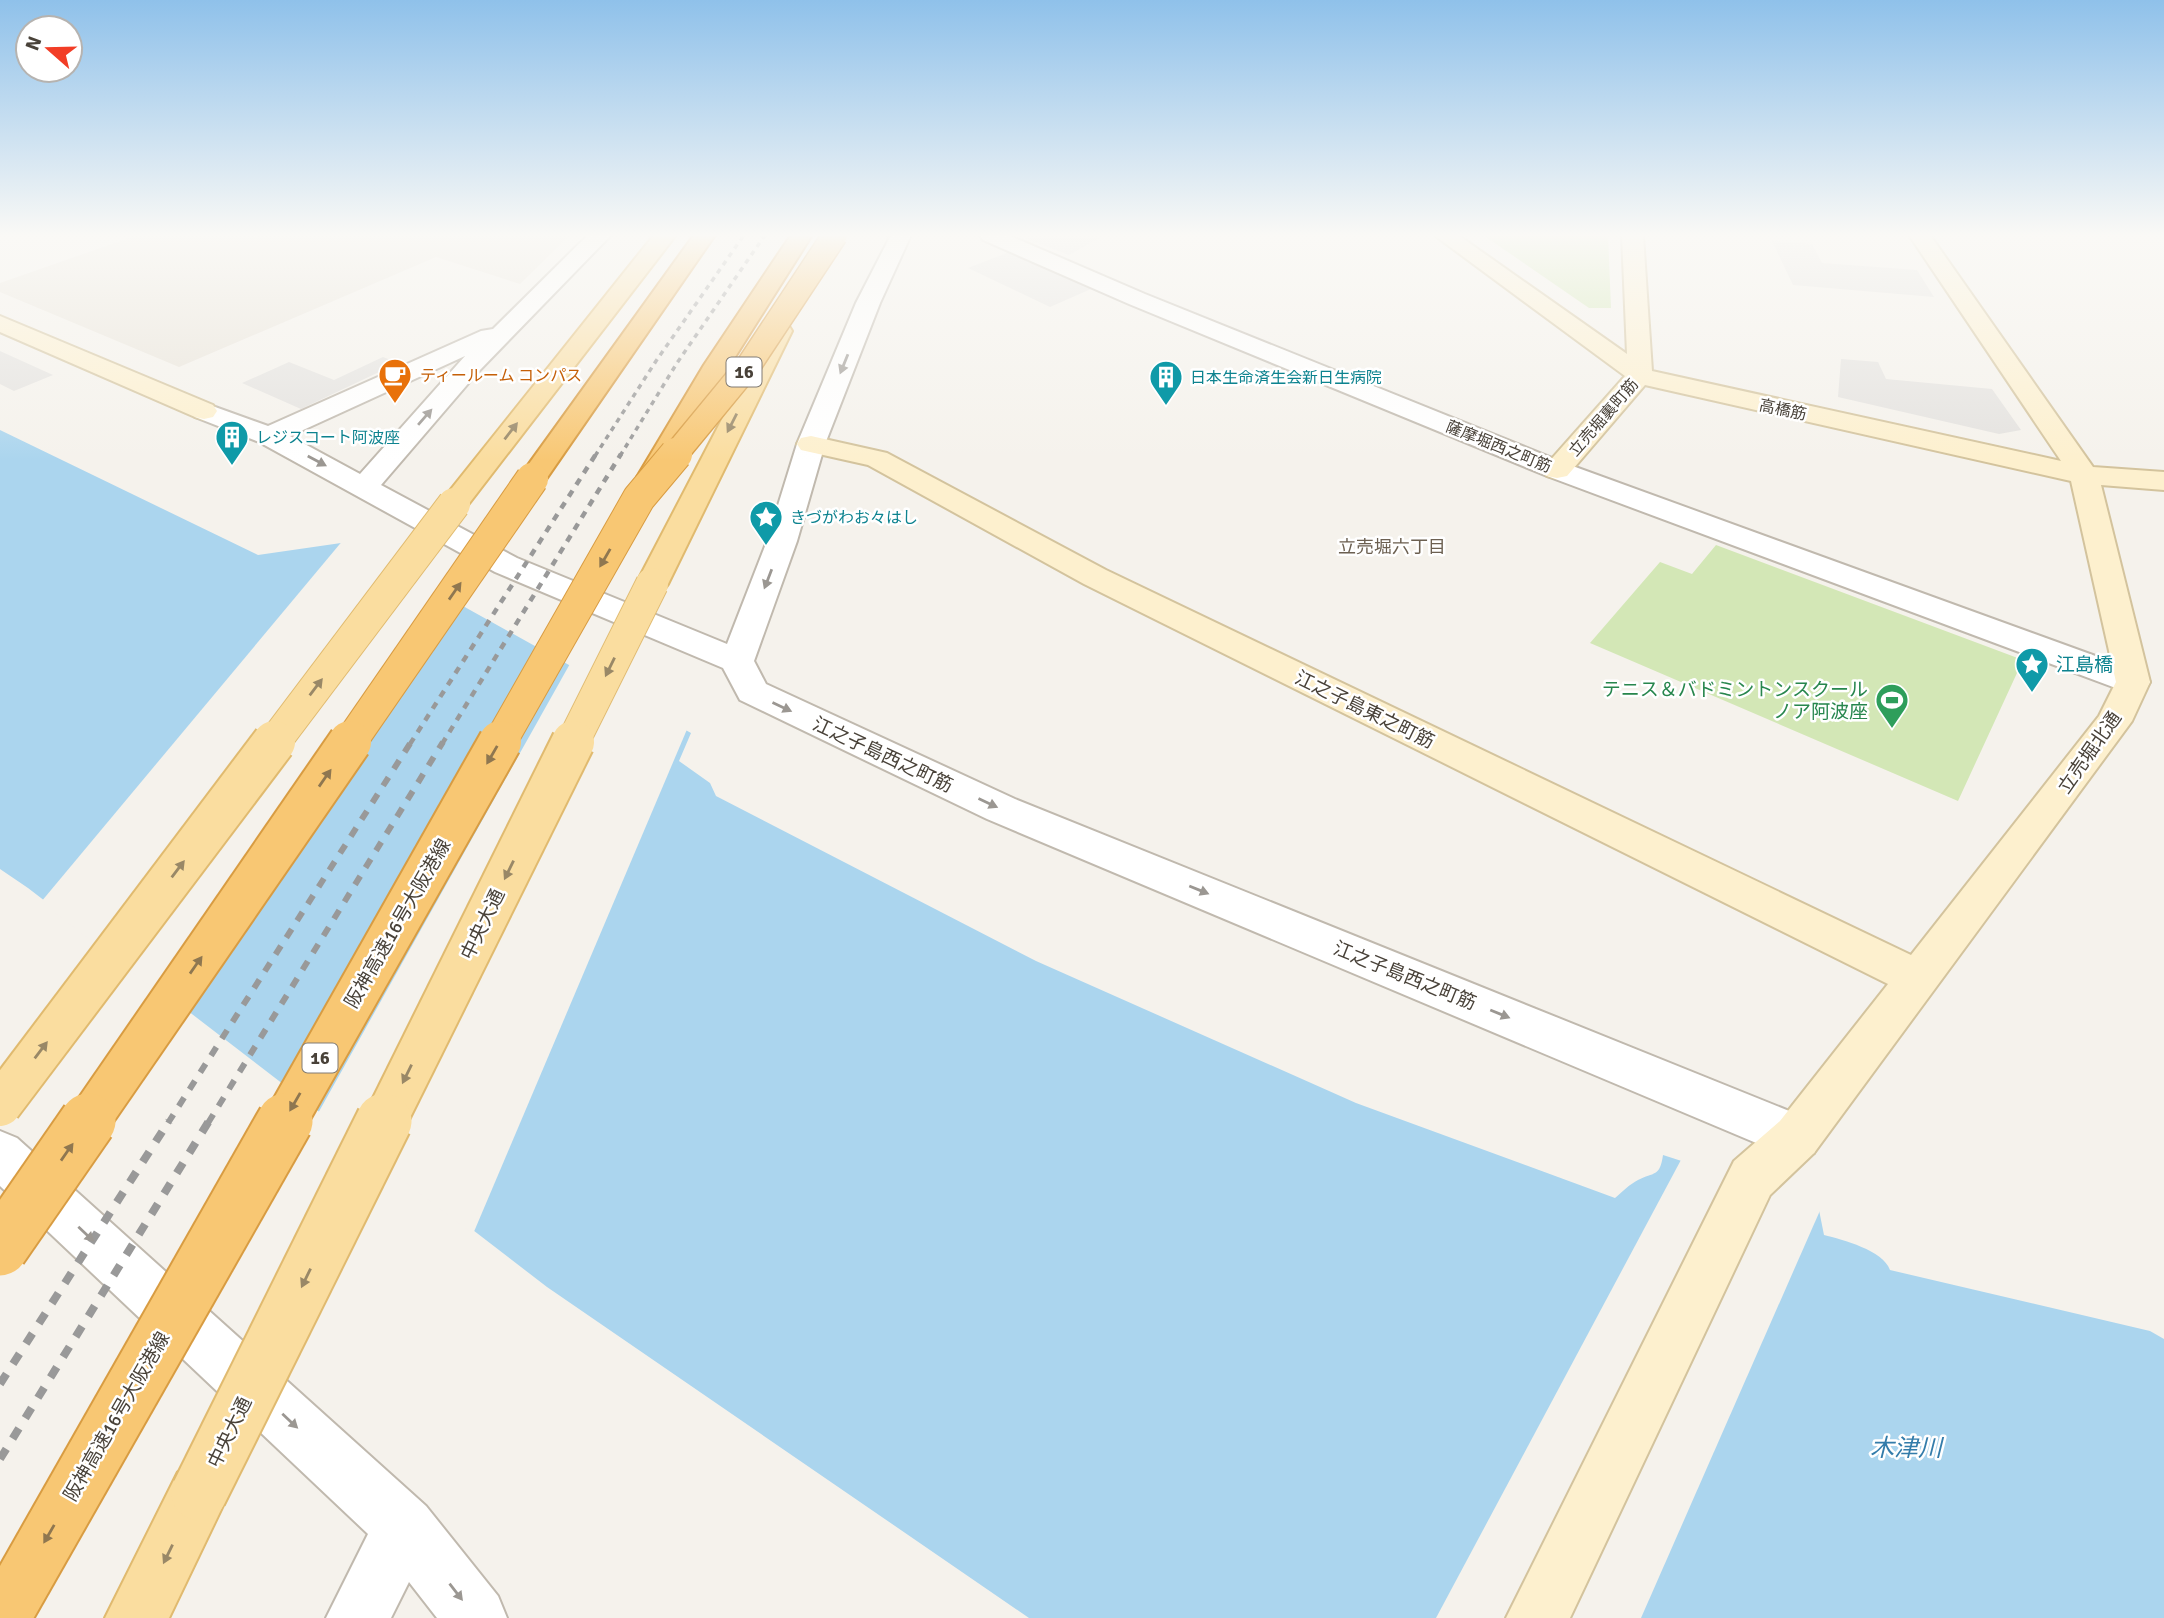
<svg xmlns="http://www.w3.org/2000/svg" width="2164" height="1618" viewBox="0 0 2164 1618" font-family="Signika,'Noto Sans JP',sans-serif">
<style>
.residential{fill:#e9e4da}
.green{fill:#d3e7b6}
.parking{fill:#e4e2df}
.water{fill:#abd5ee}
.pier{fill:#f5f2ec}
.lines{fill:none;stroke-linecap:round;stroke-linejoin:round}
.street-casing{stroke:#c0b9ae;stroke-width:4}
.secondary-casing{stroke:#d3c39d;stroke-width:4}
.primary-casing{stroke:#e0ba6f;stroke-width:4}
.highway-casing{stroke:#d89c42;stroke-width:4}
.street{fill:#fff;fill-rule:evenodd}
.secondary{fill:#fdf0ce;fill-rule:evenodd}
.primary{fill:#fadd9f;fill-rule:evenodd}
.highway{fill:#f8c773;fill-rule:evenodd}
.rail-far3{stroke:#999;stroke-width:3.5;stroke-dasharray:5 5;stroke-linecap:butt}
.rail-far2{stroke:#999;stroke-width:4.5;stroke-dasharray:7 7;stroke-linecap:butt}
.rail-far1{stroke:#999;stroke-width:6;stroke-dasharray:10 10;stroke-linecap:butt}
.rail{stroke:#999;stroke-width:8;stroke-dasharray:12 12;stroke-linecap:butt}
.primary-bridge-far2-casing{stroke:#e0ba6f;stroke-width:34;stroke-linecap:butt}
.primary-bridge-far1-casing{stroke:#e0ba6f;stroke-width:46;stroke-linecap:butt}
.primary-bridge-casing{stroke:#e0ba6f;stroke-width:59;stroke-linecap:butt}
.highway-bridge-far3-casing{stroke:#d89c42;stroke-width:27;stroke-linecap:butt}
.highway-bridge-far2-casing{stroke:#d89c42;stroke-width:34;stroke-linecap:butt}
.highway-bridge-far1-casing{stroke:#d89c42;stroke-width:46;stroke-linecap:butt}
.highway-bridge-casing{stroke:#d89c42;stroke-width:59;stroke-linecap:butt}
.primary-bridge-far2{stroke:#fadd9f;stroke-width:32}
.primary-bridge-far1{stroke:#fadd9f;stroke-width:42}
.primary-bridge{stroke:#fadd9f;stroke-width:55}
.highway-bridge-far3{stroke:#f8c773;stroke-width:24}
.highway-bridge-far2{stroke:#f8c773;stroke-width:32}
.highway-bridge-far1{stroke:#f8c773;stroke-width:42}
.highway-bridge{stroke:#f8c773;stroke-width:55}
.oneway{fill:#9b9792}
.oneway2{fill:#998867}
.oneway3{fill:#8f7750}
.labels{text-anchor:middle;stroke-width:5;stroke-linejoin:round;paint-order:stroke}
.far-food-label{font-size:16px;fill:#c56008;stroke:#fff;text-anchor:start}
.far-culture-label{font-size:16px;fill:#0d838f;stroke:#fff;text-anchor:start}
.far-street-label{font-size:16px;fill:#494239;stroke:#fff}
.shield{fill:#fff;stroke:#807b74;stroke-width:2}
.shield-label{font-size:18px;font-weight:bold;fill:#494239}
.far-neighbourhood-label{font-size:18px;fill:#6c6051;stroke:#fff}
.culture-label{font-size:19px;fill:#0d838f;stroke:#fff;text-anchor:start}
.leisure-label{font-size:19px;fill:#27864d;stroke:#fff;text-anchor:end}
.street-label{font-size:19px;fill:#494239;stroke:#fff}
.near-water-label{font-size:24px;font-style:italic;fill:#337caa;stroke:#fff}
</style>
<rect width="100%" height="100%" fill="#f5f2ec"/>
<polygon class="residential" points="138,235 570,235 520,284 436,257 179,367 0,292 0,283"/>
<g class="green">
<polygon points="1483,235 1608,235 1611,308 1589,308"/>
<polygon points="1716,545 2023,660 1958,801 1590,643 1660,562 1692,574"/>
</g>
<g class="parking">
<polygon points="1025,235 1104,235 1069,255 1027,239"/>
<polygon points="1772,241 1812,244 1822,263 1917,270 1934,297 1793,285"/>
<polygon points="1009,252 1009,253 1091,289 1050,307 968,268"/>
<polygon points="0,351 53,375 14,391 0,384"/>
<polygon points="383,357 398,363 301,409 242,383 289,362 334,380"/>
<polygon points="1841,359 1878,362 1886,379 1992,389 2021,430 1999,434 1838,397"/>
</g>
<path class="water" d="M0,430L258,555L348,542L691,733L679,761L710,783L716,796L1036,961L1356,1103L1615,1198C1622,1192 1630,1184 1638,1180C1654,1172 1660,1177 1663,1155L1818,1205L1824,1235C1843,1240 1883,1250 1890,1270L2150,1331L2164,1339V1618H1029L547,1287L28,888L0,869Z"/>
<g class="pier">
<polygon points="344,539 350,539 441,589 163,996 41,902"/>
<polygon points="571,662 688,727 473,1234 317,1115"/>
<polygon points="1682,1158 1819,1202 1822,1206 1641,1618 1436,1618"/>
</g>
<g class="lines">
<defs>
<g id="street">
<path d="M588,235H611L478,372L381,485L517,558L727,644L767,541L797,444L856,303L891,235H911L880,303L825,444L797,541L754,661L766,684L1015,799L1814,1121L1821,1137L1814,1153L1797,1159L1780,1153L987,819L740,700L723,668L495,572L259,442L195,417L191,411L195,405L204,403L268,426L481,331L493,329ZM465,356L360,474L290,436Z"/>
<polygon points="980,235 1008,235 1145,294 1567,464 2145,674 2150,682 2145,690 2133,693 2121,690 1547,476 1129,304 983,240"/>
<polygon points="0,1131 17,1138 426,1506 498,1596 507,1618 437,1618 409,1582 391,1618 326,1618 368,1534 0,1186"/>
</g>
<g id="secondary">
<polygon points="1434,235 1458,235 1627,354 1622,235 1643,235 1652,371 2061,461 1909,235 1930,235 2093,467 2164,472 2164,490 2101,485 2150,682 2132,721 1814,1153 1770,1195 1570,1618 1506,1618 1734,1161 1780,1121 1888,984 1084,584 868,465 801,450 797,444 801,438 811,436 887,453 1106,570 1911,955 2099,716 2116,682 2071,481 1645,385 1567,476 1557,478 1547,476 1543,470 1547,464 1625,376"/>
<polygon points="0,316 213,405 217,411 213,417 204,419 195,417 0,332"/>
</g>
<g id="primary">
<polygon points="654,235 676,235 464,510 454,513 444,510 439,504 444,498"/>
<polygon points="780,324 789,326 792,331 668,584 663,591 652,594 641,591 636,584 768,331 771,326"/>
<polygon points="199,1463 220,1472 229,1493 169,1618 105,1618 178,1472"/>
</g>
<g id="highway">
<polygon points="694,235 715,235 542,485 532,488 522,485 518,479"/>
<polygon points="791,235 812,235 730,365 665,477 661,483 651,486 641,483 637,477 704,365"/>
</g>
</defs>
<use href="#street" class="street-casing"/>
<use href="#secondary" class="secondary-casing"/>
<use href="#primary" class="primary-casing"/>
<use href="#highway" class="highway-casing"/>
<use href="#street" class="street"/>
<use href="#secondary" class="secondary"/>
<use href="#primary" class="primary"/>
<use href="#highway" class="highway"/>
<g class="rail-far3">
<polyline points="595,456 656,361 744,235"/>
<polyline points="620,456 677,363 765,235"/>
</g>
<g class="rail-far2">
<polyline points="410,744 596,454"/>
<polyline points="442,744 621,454"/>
</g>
<g class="rail-far1">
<polyline points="168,1123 411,742"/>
<polyline points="208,1123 443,742"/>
</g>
<g class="rail">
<polyline points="0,1384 169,1121"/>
<polyline points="0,1459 209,1121"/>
</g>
<defs>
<g id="primary-bridge-far2">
<polyline points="273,744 454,504"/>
<polyline points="572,744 652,584"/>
</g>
<g id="primary-bridge-far1">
<polyline points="0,1105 274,742"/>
<polyline points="384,1123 573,742"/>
</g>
<polyline id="primary-bridge" points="199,1493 384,1121"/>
<polyline id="highway-bridge-far3" points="674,456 749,365 835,235"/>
<g id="highway-bridge-far2">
<polyline points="349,744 532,479"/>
<polyline points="499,744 639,498 676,454"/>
</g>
<g id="highway-bridge-far1">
<polyline points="87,1123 350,742"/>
<polyline points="284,1123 500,742"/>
</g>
<g id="highway-bridge">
<polyline points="0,1248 88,1121"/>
<polyline points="2,1618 285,1121"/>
</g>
</defs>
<use href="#primary-bridge-far2" class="primary-bridge-far2-casing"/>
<use href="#primary-bridge-far1" class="primary-bridge-far1-casing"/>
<use href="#primary-bridge" class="primary-bridge-casing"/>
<use href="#highway-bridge-far3" class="highway-bridge-far3-casing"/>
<use href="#highway-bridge-far2" class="highway-bridge-far2-casing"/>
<use href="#highway-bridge-far1" class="highway-bridge-far1-casing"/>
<use href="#highway-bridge" class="highway-bridge-casing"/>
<use href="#primary-bridge-far2" class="primary-bridge-far2"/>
<use href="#primary-bridge-far1" class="primary-bridge-far1"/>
<use href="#primary-bridge" class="primary-bridge"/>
<use href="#highway-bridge-far3" class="highway-bridge-far3"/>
<use href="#highway-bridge-far2" class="highway-bridge-far2"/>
<use href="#highway-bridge-far1" class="highway-bridge-far1"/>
<use href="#highway-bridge" class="highway-bridge"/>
</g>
<defs><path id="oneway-solid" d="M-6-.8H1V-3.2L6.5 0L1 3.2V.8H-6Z" transform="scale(1.75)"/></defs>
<g class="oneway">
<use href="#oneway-solid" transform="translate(844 364) rotate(112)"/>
<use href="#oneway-solid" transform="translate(425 417) rotate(-49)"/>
<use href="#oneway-solid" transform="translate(317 461) rotate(28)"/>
<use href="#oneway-solid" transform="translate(768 579) rotate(111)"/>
<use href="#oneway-solid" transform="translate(782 707) rotate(25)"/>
<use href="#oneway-solid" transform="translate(988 803) rotate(25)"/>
<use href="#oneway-solid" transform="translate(1199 890) rotate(22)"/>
<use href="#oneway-solid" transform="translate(1500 1014) rotate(22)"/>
<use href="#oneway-solid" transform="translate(86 1234) rotate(43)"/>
<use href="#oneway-solid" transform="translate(290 1421) rotate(43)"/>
<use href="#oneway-solid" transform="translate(456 1592) rotate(52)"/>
</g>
<g class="oneway2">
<use href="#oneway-solid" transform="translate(732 423) rotate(117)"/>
<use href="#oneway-solid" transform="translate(511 431) rotate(-52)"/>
<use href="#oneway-solid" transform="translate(610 667) rotate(116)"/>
<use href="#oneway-solid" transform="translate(316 687) rotate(-53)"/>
<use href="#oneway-solid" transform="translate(178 869) rotate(-53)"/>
<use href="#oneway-solid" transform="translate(509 870) rotate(116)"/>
<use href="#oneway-solid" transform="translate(41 1050) rotate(-53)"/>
<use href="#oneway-solid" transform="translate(407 1074) rotate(116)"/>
<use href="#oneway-solid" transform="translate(306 1278) rotate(116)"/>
<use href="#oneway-solid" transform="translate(168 1554) rotate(116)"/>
</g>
<g class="oneway3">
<use href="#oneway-solid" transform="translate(605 558) rotate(120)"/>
<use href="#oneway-solid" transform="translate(455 591) rotate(-55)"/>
<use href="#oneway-solid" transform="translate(492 755) rotate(120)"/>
<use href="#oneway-solid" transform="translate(325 778) rotate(-55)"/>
<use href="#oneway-solid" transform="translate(196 965) rotate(-55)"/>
<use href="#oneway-solid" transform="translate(295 1102) rotate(120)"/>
<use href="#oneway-solid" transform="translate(67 1152) rotate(-55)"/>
<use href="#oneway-solid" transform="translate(49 1534) rotate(120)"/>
</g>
<linearGradient id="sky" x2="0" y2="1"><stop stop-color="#8fc1ea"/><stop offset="0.51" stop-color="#faf9f6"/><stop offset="1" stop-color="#faf9f6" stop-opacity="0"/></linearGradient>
<rect width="2164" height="461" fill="url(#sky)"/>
<defs>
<symbol id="cafe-pin" viewBox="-11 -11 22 30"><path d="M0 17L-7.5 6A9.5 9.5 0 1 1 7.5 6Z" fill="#e8710a" stroke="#fff"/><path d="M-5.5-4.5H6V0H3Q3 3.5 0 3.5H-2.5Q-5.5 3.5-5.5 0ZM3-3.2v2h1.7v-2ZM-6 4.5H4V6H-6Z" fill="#fff"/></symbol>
<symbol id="building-pin" viewBox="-11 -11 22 30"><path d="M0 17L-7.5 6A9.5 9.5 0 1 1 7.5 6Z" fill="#0f9aa8" stroke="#fff"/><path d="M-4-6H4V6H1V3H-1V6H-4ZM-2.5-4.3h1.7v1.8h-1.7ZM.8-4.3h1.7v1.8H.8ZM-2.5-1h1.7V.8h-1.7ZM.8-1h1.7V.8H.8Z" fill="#fff"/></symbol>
<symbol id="sight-pin" viewBox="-11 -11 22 30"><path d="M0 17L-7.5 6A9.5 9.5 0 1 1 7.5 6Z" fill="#0f9aa8" stroke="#fff"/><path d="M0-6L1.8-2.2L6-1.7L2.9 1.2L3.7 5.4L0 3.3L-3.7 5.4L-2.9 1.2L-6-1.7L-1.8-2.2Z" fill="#fff"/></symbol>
<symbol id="stadium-pin" viewBox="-11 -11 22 30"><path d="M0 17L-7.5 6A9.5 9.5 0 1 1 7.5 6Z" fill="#2e9e5b" stroke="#fff"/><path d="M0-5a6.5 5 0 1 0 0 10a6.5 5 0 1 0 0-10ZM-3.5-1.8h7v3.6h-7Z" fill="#fff"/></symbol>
</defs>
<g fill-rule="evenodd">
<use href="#cafe-pin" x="376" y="356" width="38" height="52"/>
<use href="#building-pin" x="1147" y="358" width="38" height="52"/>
<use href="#building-pin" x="213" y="418" width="38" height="52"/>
<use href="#sight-pin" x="747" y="498" width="38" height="52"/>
<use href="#sight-pin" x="2013" y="645" width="38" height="52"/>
<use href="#stadium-pin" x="1873" y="681" width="38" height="52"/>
</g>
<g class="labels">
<g class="far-food-label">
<text x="420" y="381">ティールーム コンパス</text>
</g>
<g class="far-culture-label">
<text x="1190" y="383">日本生命済生会新日生病院</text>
<text x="256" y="443">レジスコート阿波座</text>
<text x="790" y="523">きづがわお々はし</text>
</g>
<g class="far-street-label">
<text transform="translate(1783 409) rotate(12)" y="6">高橋筋</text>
<text transform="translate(1603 417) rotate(-49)" y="6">立売堀裏町筋</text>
<text transform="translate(1499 446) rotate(22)" y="6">薩摩堀西之町筋</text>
</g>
<g class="shield">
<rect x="726.5" y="357.5" width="35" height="29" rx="5"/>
<rect x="302.5" y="1043.5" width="35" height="29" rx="5"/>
</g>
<g class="shield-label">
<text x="744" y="378">16</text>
<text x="320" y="1064">16</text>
</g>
<g class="far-neighbourhood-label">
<text x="1392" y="553">立売堀六丁目</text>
</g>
<g class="culture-label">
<text x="2056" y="671">江島橋</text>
</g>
<g class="leisure-label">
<text x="1868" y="696">テニス＆バドミントンスクール<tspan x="1868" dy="22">ノア阿波座</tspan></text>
</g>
<g class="street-label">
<text transform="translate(1365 709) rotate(26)" y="7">江之子島東之町筋</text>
<text transform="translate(2089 752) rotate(-55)" y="7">立売堀北通</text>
<text transform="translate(883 754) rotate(25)" y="7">江之子島西之町筋</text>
<text transform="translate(397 923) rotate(-60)" y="7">阪神高速16号大阪港線</text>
<text transform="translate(482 924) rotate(-64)" y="7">中央大通</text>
<text transform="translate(1405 975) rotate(22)" y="7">江之子島西之町筋</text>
<text transform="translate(116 1416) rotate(-60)" y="7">阪神高速16号大阪港線</text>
<text transform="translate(229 1432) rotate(-64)" y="7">中央大通</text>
</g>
<g class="near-water-label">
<text x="1906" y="1456">木津川</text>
</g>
</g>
<g transform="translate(49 49) rotate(290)"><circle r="33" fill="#ffffff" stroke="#b6b3b0" stroke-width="2"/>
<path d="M0-5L12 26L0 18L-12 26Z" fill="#f23d26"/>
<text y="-10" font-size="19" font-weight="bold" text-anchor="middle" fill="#494239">N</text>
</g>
</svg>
